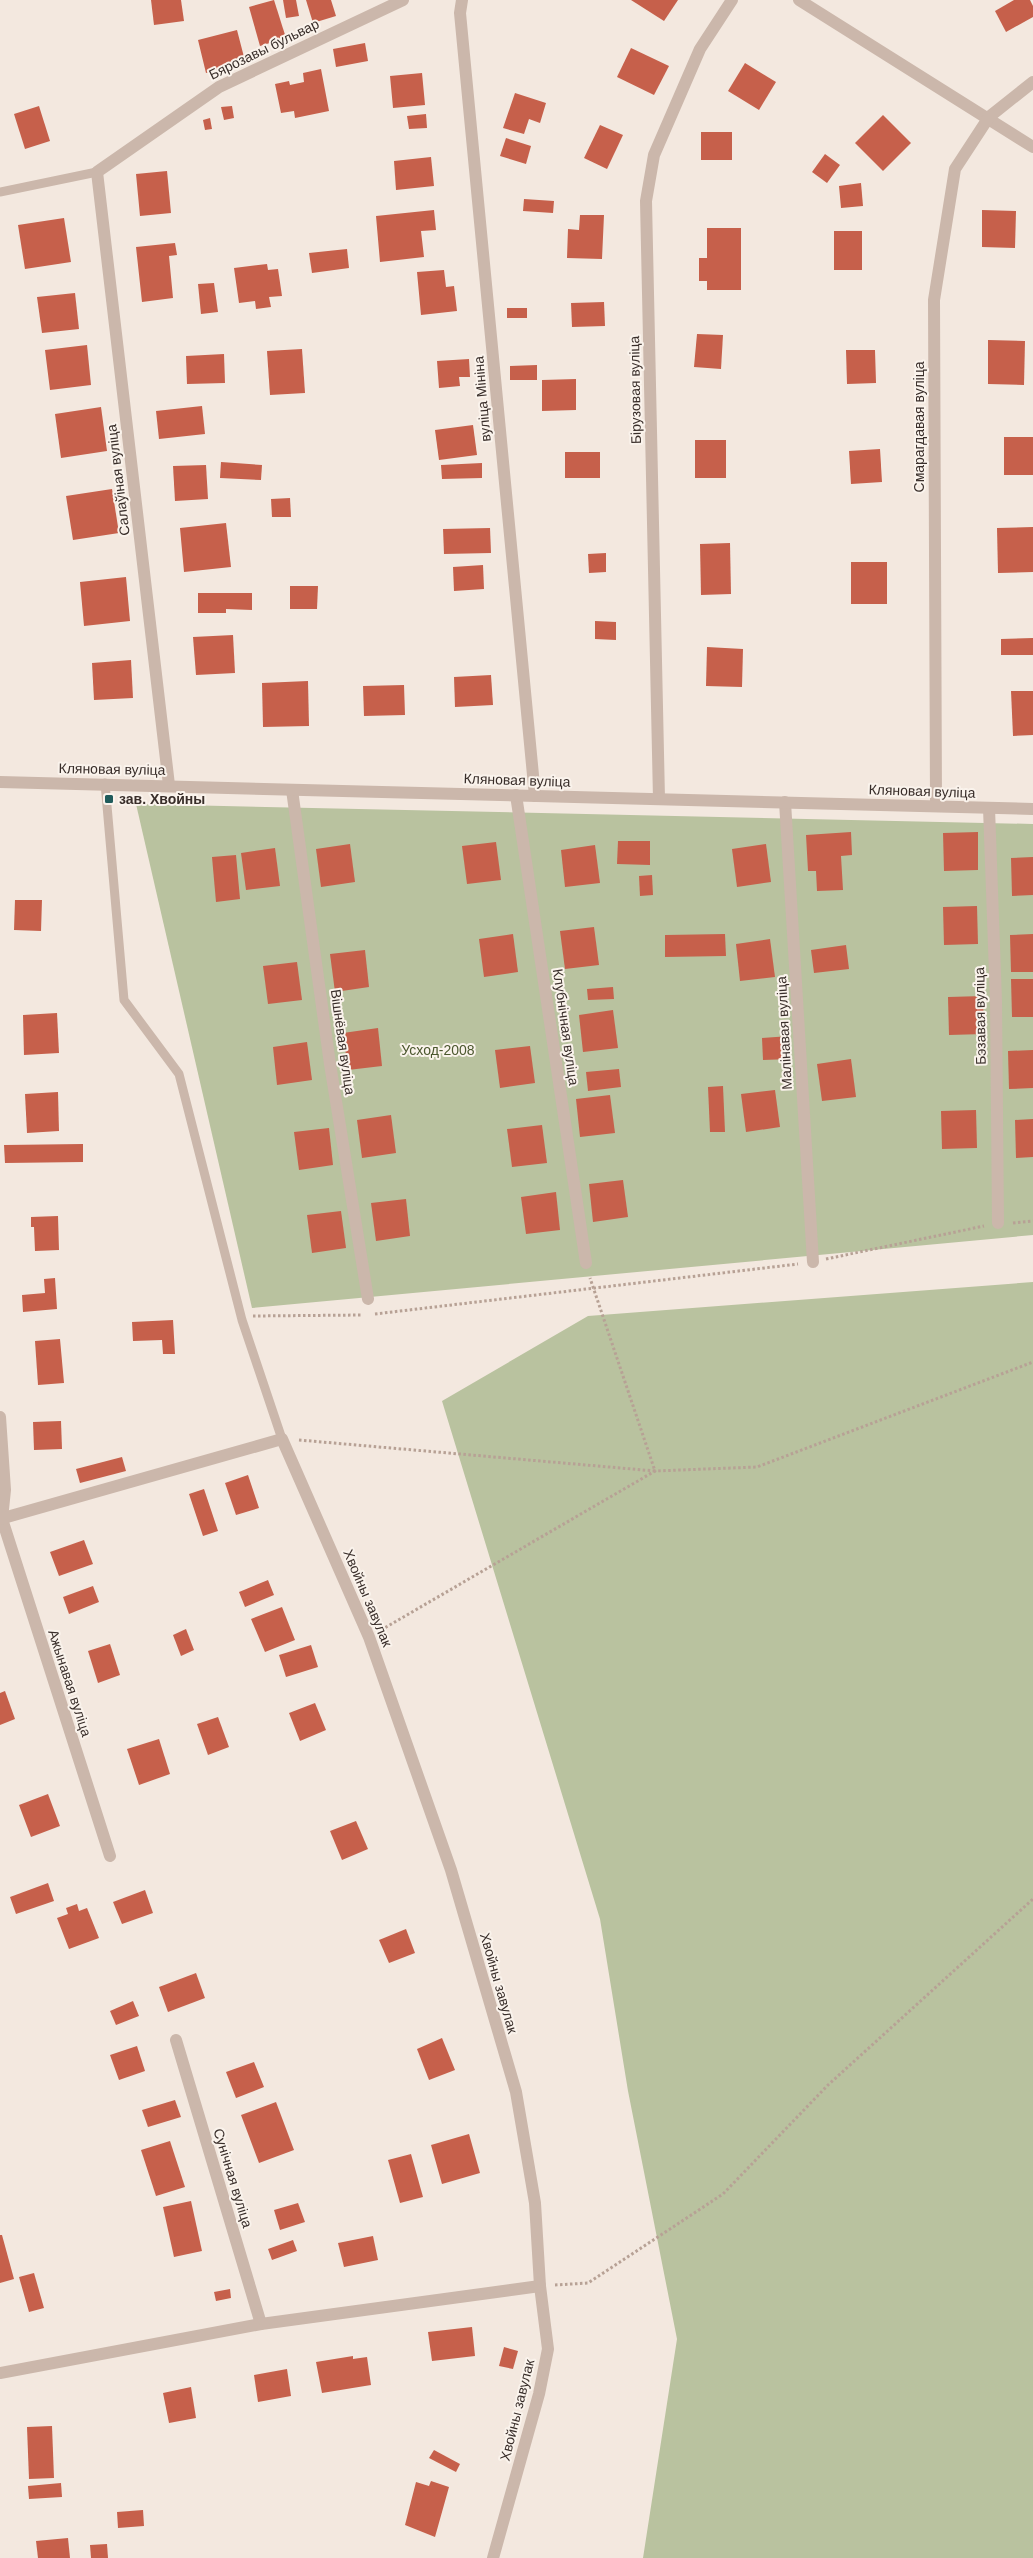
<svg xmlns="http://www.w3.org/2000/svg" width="1033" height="2558" viewBox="0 0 1033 2558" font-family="Arial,sans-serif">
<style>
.green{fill:#b9c29f}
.building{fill:#c6604b}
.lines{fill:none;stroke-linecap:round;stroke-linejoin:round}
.path{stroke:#b7a195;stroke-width:3;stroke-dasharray:2.5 2.5;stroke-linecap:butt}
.service{stroke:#cbb7ab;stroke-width:9}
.minor{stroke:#cbb7ab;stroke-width:12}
.tertiary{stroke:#cbb7ab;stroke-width:12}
.poi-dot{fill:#1f5b5b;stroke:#faf3ec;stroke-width:2}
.labels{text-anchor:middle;stroke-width:4;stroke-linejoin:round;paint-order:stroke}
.street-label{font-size:14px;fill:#392e2a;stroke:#faf3ec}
.poi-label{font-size:14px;font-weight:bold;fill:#392e2a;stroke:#faf3ec;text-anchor:start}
.park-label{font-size:14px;fill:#4b572e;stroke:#faf3ec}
</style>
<rect width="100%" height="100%" fill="#f3e8df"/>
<g class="green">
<polygon points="136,804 1033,824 1033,1235 252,1308"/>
<polygon points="1033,1282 1033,2558 643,2558 677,2339 628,2091 600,1919 442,1401 588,1316"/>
</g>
<g class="building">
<polygon points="151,0 181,0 184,21 154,25"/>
<polygon points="274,0 286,38 260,46 249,7"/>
<polygon points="283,0 296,0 299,16 286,18"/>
<polygon points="306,0 331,0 336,16 313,23"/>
<polygon points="631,0 678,0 664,21"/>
<polygon points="1014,0 1030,0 1033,6 1033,17 1006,32 995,11"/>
<polygon points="237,30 244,57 233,60 234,66 206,73 198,40"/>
<polygon points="365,43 368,61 336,67 333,49"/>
<polygon points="631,48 669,66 654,95 617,77"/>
<polygon points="745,63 776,82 759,110 728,91"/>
<polygon points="321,69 329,111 295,118 294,111 281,113 275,84 289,81 290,85 304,82 303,73"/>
<polygon points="422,73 425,105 393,108 390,76"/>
<polygon points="515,93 546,103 540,123 529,119 524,134 503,128"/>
<polygon points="39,106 50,141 25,149 14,114"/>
<polygon points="232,106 234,118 224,120 221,107"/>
<polygon points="426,114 427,128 409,129 407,116"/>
<polygon points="883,115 911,143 883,171 855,143"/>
<polygon points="210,118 212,129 205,130 203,120"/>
<polygon points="600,125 623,135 607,169 584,158"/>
<rect x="701" y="132" width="31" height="28"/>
<polygon points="506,138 531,146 526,164 500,156"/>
<polygon points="825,154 840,165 827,183 812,172"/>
<polygon points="431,157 434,186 396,190 394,161"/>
<polygon points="167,171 171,213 140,216 136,174"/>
<polygon points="861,183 863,206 841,208 839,186"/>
<polygon points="524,199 554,201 553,213 523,211"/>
<polygon points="434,210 436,230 421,231 424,257 380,262 376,216"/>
<polygon points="982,210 1016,211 1015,248 982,247"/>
<polygon points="580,215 604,215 602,259 567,258 568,229 579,230"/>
<polygon points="64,218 71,262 25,269 18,225"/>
<polygon points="707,228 741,228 741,290 707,290 707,281 699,281 699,258 707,258"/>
<rect x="834" y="231" width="28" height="39"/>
<polygon points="175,243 177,255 169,256 173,298 142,302 136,247"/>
<polygon points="347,249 349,268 312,273 309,253"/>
<polygon points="267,264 268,270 278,269 282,296 269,297 271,307 256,309 255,301 239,303 234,268"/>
<polygon points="444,270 446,287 454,286 457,311 421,315 417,272"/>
<polygon points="214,283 218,312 201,314 198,284"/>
<polygon points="75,293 79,329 42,333 37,297"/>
<polygon points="604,302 605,326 572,327 571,303"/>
<rect x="507" y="308" width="20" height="10"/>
<polygon points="697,334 723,335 721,369 694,367"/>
<polygon points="988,340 1025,341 1024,385 988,384"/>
<polygon points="87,345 91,385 50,390 45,350"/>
<polygon points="302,349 305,393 270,395 267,351"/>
<polygon points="846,350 875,350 876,383 847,384"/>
<polygon points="224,354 225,383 187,384 186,356"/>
<polygon points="469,359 470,377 459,377 460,386 439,388 437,361"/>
<polygon points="537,365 537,380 510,380 510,366"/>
<polygon points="576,379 576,410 542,411 542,380"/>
<polygon points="202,406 205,434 159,439 156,411"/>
<polygon points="101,407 107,451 61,458 55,414"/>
<polygon points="473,425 477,455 439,460 435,430"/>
<rect x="1004" y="437" width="29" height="38"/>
<rect x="695" y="440" width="31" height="38"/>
<polygon points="880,449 882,482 851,484 849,451"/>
<rect x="565" y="452" width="35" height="26"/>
<polygon points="221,462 262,465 261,480 220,478"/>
<polygon points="482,463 482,478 442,479 441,465"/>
<polygon points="206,465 208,499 175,501 173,466"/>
<polygon points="112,489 119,533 73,540 66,496"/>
<polygon points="290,498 291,517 272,517 271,499"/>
<polygon points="226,523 231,567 184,572 180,528"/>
<polygon points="1033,527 1033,572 998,573 997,528"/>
<polygon points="490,528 491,553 444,554 443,529"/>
<polygon points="730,543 731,594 701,595 700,544"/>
<polygon points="606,553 606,572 589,573 588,554"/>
<rect x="851" y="562" width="36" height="42"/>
<polygon points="483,565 484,589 454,591 453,567"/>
<polygon points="126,577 130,621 84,626 80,582"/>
<polygon points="290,586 318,586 317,609 290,609"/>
<polygon points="198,593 252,593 252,610 226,609 226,613 198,613"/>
<polygon points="595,621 616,622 616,640 595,639"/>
<polygon points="233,635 235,673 196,675 193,637"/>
<polygon points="1033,638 1033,655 1001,655 1001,639"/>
<polygon points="707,647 743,649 742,687 706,686"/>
<polygon points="131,660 133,698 94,700 92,663"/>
<polygon points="491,675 493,705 455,707 454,677"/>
<polygon points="308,681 309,726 263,727 262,683"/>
<polygon points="404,685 405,715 364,716 363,686"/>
<polygon points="1011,691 1033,691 1033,735 1013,736"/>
<polygon points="851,832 852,855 841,856 843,890 817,891 816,871 808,871 806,835"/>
<polygon points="978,832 978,870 944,871 943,833"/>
<polygon points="618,841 650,841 650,865 617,864"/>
<polygon points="496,842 501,880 467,884 462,846"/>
<polygon points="350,844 355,882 321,887 316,849"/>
<polygon points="766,844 771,882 737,887 732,849"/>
<polygon points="595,845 600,883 565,887 561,850"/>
<polygon points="275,848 280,886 246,890 241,853"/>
<polygon points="236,855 240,899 216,902 212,857"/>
<polygon points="1033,857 1033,895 1012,896 1011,858"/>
<polygon points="652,875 653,895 640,896 639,876"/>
<polygon points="15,900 42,900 41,931 14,930"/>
<polygon points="977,906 978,944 944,945 943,907"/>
<polygon points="594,927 599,965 565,969 560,931"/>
<polygon points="513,934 518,972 484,977 479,939"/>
<polygon points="725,934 726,956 665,957 665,935"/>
<polygon points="1033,934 1033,972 1011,972 1010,935"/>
<polygon points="770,939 775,977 740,981 736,944"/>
<polygon points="846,945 849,969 814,973 811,950"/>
<polygon points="365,950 369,987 335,992 330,954"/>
<polygon points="297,962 302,1000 268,1004 263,966"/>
<polygon points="1011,979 1033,979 1033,1017 1012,1017"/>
<polygon points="613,987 614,999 588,1000 587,989"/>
<polygon points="983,996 984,1034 949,1035 948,997"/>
<polygon points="613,1010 618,1048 583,1052 579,1015"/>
<polygon points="57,1013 59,1053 24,1055 23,1015"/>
<polygon points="378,1028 382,1066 348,1070 343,1033"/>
<polygon points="790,1036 791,1059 763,1060 762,1038"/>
<polygon points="307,1042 312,1080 277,1085 273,1047"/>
<polygon points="530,1046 535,1083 500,1088 495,1050"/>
<polygon points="1033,1050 1033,1088 1009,1089 1008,1051"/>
<polygon points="851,1059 856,1097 822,1101 817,1064"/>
<polygon points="619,1069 621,1087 588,1091 586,1072"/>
<polygon points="723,1086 725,1132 710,1132 708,1087"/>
<polygon points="775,1090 780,1127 746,1132 741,1094"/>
<polygon points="58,1092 59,1131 27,1133 25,1094"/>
<polygon points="610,1095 615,1133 580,1137 576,1099"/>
<polygon points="976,1110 977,1148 942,1149 941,1111"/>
<polygon points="391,1115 396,1153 362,1158 357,1120"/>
<polygon points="1033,1119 1033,1157 1016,1158 1015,1120"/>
<polygon points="542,1125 547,1163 512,1167 507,1129"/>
<polygon points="329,1128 333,1165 299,1170 294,1132"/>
<polygon points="83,1144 83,1162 5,1163 4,1145"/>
<polygon points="623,1180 628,1217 593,1222 589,1184"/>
<polygon points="556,1192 560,1230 526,1234 521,1197"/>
<polygon points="406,1199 410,1236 376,1241 371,1203"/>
<polygon points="341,1211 346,1248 312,1253 307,1215"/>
<polygon points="58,1216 59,1250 35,1251 34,1227 31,1227 31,1217"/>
<polygon points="55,1278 57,1309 23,1312 22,1295 45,1293 44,1279"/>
<polygon points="173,1320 175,1354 163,1354 162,1340 133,1341 132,1322"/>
<polygon points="60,1339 64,1383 38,1385 35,1341"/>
<polygon points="61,1421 62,1449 34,1450 33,1422"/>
<polygon points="122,1457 126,1471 80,1483 76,1469"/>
<polygon points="248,1475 259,1508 236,1515 225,1483"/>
<polygon points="204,1489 218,1531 203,1536 189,1494"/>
<polygon points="84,1540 93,1564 59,1576 50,1552"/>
<polygon points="268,1580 274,1595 245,1607 239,1592"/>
<polygon points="93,1586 99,1602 69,1614 63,1597"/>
<polygon points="282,1607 295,1640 265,1652 251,1619"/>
<polygon points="186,1629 194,1650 181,1656 173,1635"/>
<polygon points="110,1644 120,1675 98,1683 88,1651"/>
<polygon points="311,1645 318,1667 286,1677 279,1655"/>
<polygon points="5,1691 15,1719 0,1725 0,1693"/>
<polygon points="315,1703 326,1730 300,1741 289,1713"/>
<polygon points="218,1717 229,1747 208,1755 197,1724"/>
<polygon points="159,1739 170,1774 139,1785 127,1749"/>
<polygon points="48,1794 60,1826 31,1837 19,1805"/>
<polygon points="356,1821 368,1849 342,1860 330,1831"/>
<polygon points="48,1883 54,1901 16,1914 10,1897"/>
<polygon points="145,1890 153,1913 122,1924 113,1902"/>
<polygon points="77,1904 79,1911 87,1908 99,1938 69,1949 57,1918 68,1914 66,1908"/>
<polygon points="406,1929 415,1953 389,1963 379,1940"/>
<polygon points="196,1973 205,1998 168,2012 159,1987"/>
<polygon points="133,2001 139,2016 116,2025 110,2011"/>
<polygon points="442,2038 455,2070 429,2080 417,2049"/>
<polygon points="137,2046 145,2071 119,2080 110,2055"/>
<polygon points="254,2062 264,2087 236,2098 226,2072"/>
<polygon points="175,2100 181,2117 148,2127 142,2110"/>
<polygon points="276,2102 294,2150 259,2163 241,2115"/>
<polygon points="469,2134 480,2173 442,2184 431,2145"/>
<polygon points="170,2141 185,2187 156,2196 141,2150"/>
<polygon points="411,2154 423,2197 400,2203 388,2160"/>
<polygon points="191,2201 202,2251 174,2257 163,2207"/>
<polygon points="298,2203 305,2222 280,2230 274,2210"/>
<polygon points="0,2235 2,2235 14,2279 0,2283"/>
<polygon points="373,2236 378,2260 344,2267 338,2243"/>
<polygon points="293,2240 297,2251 272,2260 268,2249"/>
<polygon points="34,2273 44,2308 29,2312 19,2277"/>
<polygon points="230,2289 231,2298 216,2301 214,2292"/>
<polygon points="472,2327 475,2356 432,2361 428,2332"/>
<polygon points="504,2347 518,2351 513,2369 499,2366"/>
<polygon points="353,2356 353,2359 367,2357 371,2385 322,2393 316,2362"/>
<polygon points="287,2369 291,2396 258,2402 254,2375"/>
<polygon points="191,2387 196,2418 169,2423 163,2393"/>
<polygon points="52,2426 54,2478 29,2479 27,2427"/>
<polygon points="434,2450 460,2464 456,2472 429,2458"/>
<polygon points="431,2481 449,2487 435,2537 405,2525 416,2482 429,2486"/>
<polygon points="61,2483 62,2497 29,2499 28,2486"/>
<polygon points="143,2510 144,2526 118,2528 117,2512"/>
<polygon points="68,2538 70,2558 38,2558 36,2541"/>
<polygon points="107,2544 108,2558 91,2558 90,2545"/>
</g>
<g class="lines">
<g class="path">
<polyline points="1013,1223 1033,1221"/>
<polyline points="826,1259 984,1226"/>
<polyline points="375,1314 798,1264"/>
<polyline points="253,1316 362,1315"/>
<polyline points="299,1440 655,1471 590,1278"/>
<polyline points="381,1630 655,1471 757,1467 1033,1362"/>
<polyline points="555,2285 588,2283 723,2194 828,2085 1033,1899"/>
</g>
<g class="service">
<polyline points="0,192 97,172"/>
<polyline points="105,783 124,1000 179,1074 242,1320 282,1439"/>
</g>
<g class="minor">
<polyline points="462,0 460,13 535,796"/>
<polyline points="799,0 1033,147"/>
<polyline points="169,785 97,172 219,87 403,0"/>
<polyline points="292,790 330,1064 368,1299"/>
<polyline points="516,795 586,1263"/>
<polyline points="659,799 646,201 654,155 700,49 732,0"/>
<polyline points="785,802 813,1262"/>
<polyline points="936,805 934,300 955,169 989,117 1033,82"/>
<polyline points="989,808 996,1001 998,1223"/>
<polyline points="0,1417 5,1490 2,1519 110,1856"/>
<polyline points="0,1519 282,1439 369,1637 451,1870 516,2092 535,2203 540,2286 548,2349 539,2394 493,2558"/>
<polyline points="176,2040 261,2324"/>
<polyline points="0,2373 261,2324 540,2286"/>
</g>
<polyline class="tertiary" points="0,782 1033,809"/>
</g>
<rect class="poi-dot" x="104" y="794" width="10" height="10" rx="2.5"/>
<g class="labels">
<g class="street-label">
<text transform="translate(264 49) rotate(-26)" y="5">Бярозавы бульвар</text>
<text transform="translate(635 390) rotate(-91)" y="5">Бірузовая вуліца</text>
<text transform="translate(482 399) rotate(-95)" y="5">вуліца Мініна</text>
<text transform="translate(919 427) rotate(-90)" y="5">Смарагдавая вуліца</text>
<text transform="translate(118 480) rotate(-97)" y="5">Салаўіная вуліца</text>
<text transform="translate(112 769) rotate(1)" y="5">Кляновая вуліца</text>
<text transform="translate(517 780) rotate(2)" y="5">Кляновая вуліца</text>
<text transform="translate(922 791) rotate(2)" y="5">Кляновая вуліца</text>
<text transform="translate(980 1016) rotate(-91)" y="5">Бэзавая вуліца</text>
<text transform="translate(566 1027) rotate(82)" y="5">Клубнічная вуліца</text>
<text transform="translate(784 1033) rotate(-93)" y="5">Малінавая вуліца</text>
<text transform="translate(343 1042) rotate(82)" y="5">Вішнёвая вуліца</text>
<text transform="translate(368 1598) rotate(67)" y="5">Хвойны завулак</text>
<text transform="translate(70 1683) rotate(72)" y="5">Ажынавая вуліца</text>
<text transform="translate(499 1983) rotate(74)" y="5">Хвойны завулак</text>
<text transform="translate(233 2178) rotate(73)" y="5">Сунічная вуліца</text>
<text transform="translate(517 2410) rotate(-76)" y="5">Хвойны завулак</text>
</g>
<g class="poi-label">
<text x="119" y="804">зав. Хвойны</text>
</g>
<g class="park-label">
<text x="438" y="1055">Усход-2008</text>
</g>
</g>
</svg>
